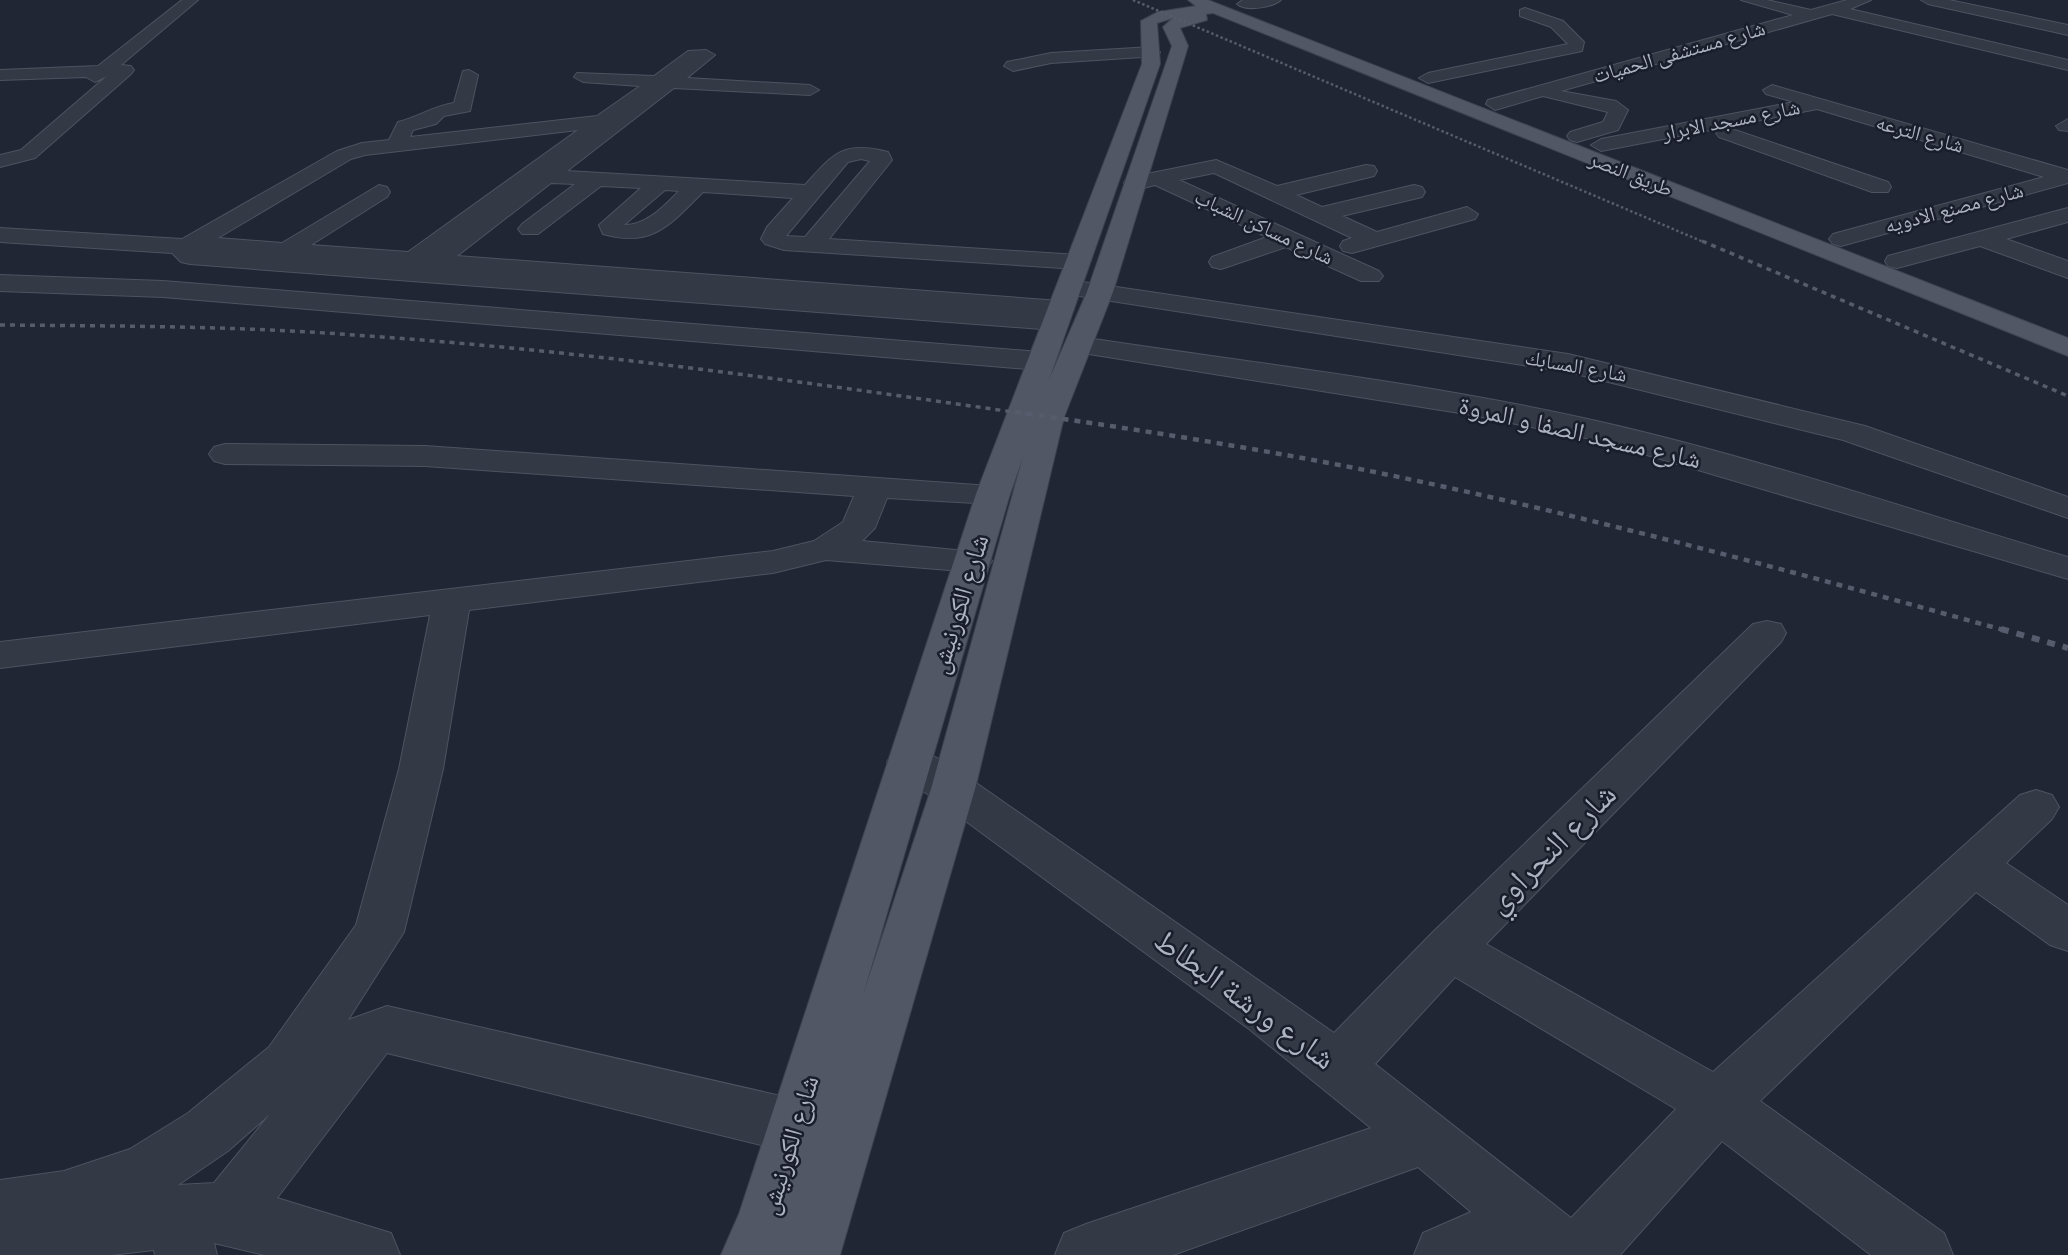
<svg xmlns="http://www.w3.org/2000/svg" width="2068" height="1255" viewBox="0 0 2068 1255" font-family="'Titillium Web','Noto Naskh Arabic',sans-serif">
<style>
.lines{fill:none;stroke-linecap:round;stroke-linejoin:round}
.minor-casing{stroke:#4e5360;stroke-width:2}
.major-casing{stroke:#3d424f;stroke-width:2}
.minor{fill:#343946;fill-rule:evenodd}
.major{fill:#525766;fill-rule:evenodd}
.rail-far3{stroke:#565c6c;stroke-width:2.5;stroke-dasharray:2.5 2.5;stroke-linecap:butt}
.rail-far2{stroke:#565c6c;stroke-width:3.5;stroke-dasharray:5 5;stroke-linecap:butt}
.rail-far1{stroke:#565c6c;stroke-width:4.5;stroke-dasharray:6 6;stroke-linecap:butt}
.rail{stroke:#565c6c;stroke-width:6;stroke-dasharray:8 8;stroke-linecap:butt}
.labels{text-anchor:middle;stroke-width:5;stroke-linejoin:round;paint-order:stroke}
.far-street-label{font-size:21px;fill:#aeb3c2;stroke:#191e2a}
.street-label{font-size:26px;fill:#aeb3c2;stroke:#191e2a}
.near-street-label{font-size:32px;fill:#aeb3c2;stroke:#191e2a}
</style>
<rect width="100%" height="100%" fill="#212635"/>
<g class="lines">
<defs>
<g id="minor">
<polygon points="182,0 198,0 121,65 131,66 134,70 131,74 35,158 0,167 0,155 21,150 107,76 95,82 86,77 0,80 0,70 98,66"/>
<path d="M1243,0H1281C1273,7 1246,12 1237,4Z"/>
<polygon points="1741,0 1767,0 1811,10 1847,0 1871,0 1850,9 2068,60 2068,70 1832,14 1561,91 1616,101 1628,110 1618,130 1577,142 1570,140 1567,136 1570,132 1603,122 1608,112 1543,96 1495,110 1486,104 1488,100 1793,15"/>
<polygon points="1921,0 1949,0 2068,25 2068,35 1928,4"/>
<polygon points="1525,8 1563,21 1584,42 1582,51 1428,83 1419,78 1428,73 1568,44 1551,27 1520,16 1520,10"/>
<polygon points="1152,47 1160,52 1158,56 1051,63 1013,71 1004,66 1007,62 1051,53"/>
<path d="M706,50L715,55L687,78L810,85L819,90L810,95L674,88L567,171L805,185C833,154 843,140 888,152L892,160L829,239L1078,255L1087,257L1090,262L1087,267L1078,269L784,250L765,244L761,239L767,227L793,198L703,192C670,225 652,248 603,234L599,225L641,188L601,186L538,234H522L518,229L522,224L575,184L551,183L457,256L1061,301L1070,303L1074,309L1064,316L1069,322L1065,328L1055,330L190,264L181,262L172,253L0,242V228L182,239L337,151L362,143L389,140L398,122C419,117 433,106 454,103L463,71L469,70L478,75L470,111L444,116L436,124L413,130L410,137L597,116L640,86L583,82L574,77L577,73L654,76L688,51ZM578,130L408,252L311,245L387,197L390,192L387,187L379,185L282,243L218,238L351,159L365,155ZM861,159L870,161L805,237L786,236L848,162ZM665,190L679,191C664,206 647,225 624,225Z"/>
<polygon points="1772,85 2068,170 2068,183 1841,246 1833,244 1829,239 1833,234 2044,177 1817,109 1726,127 1888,182 1891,187 1888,192 1872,192 1719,137 1716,133 1726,127 1601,151 1591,145 1601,139 1794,102 1766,94 1763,90"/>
<polygon points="2068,119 2068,131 2059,130 2056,126"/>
<polygon points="1216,160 1277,186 1366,165 1374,166 1377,171 1374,176 1296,195 1322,207 1414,185 1422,187 1425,192 1422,197 1342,216 1377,232 1467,207 1478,214 1475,219 1352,253 1343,251 1340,246 1343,241 1352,238 1214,173 1179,180 1379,271 1383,276 1379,281 1361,281 1286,247 1221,269 1212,267 1209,262 1212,257 1267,237 1155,185 1135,190 1124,183 1127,178"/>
<polygon points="2068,208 2068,222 2006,239 2068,261 2068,278 1980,246 1897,268 1888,266 1885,261 1888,256"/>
<polygon points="0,275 163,281 1040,352 1050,355 1054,361 1050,367 1040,370 163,297 0,291"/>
<polygon points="1069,280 1568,354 1865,426 2068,497 2068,518 1843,440 1568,372 1060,293 1056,288 1060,283"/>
<path d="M1080,337C1253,363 1430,383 1601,422C1759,458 1913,511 2068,557V579L1596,440L1472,415L1070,351L1066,345L1070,339Z"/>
<path d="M225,444L425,446L1005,487L1010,494L1005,501L993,504L887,498L875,528L862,541L987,553L992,561L987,569L974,572L826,560L773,573L469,610L443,769L404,932L348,1020L387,1006L794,1099L814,1107L823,1126L814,1145L794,1153L387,1053L277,1198L391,1233L400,1255H265L214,1243L217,1255H155L154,1250L111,1255H0V1180L64,1171L130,1149L188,1113L269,1047L356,925L399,769L430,615L0,668V642L773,551L814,541L843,522L854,496L425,466L225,464L214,461L209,454L214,447ZM270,1114L214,1183L178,1185L228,1151Z"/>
<path d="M1767,621L1781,624L1786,633L1781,642L1486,944L1713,1072L2020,795L2036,790L2052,795L2059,807L2052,819L2006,863L2068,905V951L2050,945L1976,892L1760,1101L1944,1233L1953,1255H1871L1722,1141L1620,1255H1414L1423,1233L1471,1212L1418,1167L1173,1255H1055L1064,1233L1086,1224L1371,1128L1249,1029L937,800L894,773L887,762L894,751C922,743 945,763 969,778L1334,1033L1432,933L1753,624ZM1455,977L1676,1109L1571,1218L1375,1064Z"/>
</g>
<path id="major" d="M1188,0H1208L2068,338V356L1213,13L1206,14L1207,20L1180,28L1188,46L1113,292L1064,417L975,789L840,1255H721L739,1214L976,494L1142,64L1141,21L1158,12L1196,6ZM1173,18L1163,27L1172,46L1087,292L1049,380L1160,64L1157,23ZM1023,457L931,789L863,995L1010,494Z"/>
</defs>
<use href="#minor" class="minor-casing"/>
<use href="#major" class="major-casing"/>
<use href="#minor" class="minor"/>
<use href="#major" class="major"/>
<polyline class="rail-far3" points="1133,0 1706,243"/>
<g class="rail-far2">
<polyline points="1702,241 2068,396"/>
<path d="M0,325C118,326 237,326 354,335C580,350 804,382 1027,414"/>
</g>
<path class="rail-far1" d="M1015,412C1129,428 1242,446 1355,468C1574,512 1791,571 2007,631"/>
<polyline class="rail" points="2001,629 2068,648"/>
</g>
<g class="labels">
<g class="far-street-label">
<text transform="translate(1679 52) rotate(-16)" y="7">شارع مستشفى الحميات</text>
<text transform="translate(1731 120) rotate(-11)" y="7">شارع مسجد الابرار</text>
<text transform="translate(1920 134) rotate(16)" y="7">شارع الترعه</text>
<text transform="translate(1631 174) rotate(22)" y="7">طريق النصر</text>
<text transform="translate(1954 208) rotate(-15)" y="7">شارع مصنع الادويه</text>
<text transform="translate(1264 227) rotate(25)" y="7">شارع مساكن الشباب</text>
<text transform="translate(1576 366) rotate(10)" y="7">شارع المسابك</text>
</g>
<g class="street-label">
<text transform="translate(1580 432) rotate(13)" y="9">شارع مسجد الصفا و المروة</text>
<text transform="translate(959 604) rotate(-73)" y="9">شارع الكورنيش</text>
<text transform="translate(789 1145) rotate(-73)" y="9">شارع الكورنيش</text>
</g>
<g class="near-street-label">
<text transform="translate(1551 848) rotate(-45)" y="11">شارع النحراوي</text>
<text transform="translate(1245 999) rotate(36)" y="11">شارع ورشة البطاط</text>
</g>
</g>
</svg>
